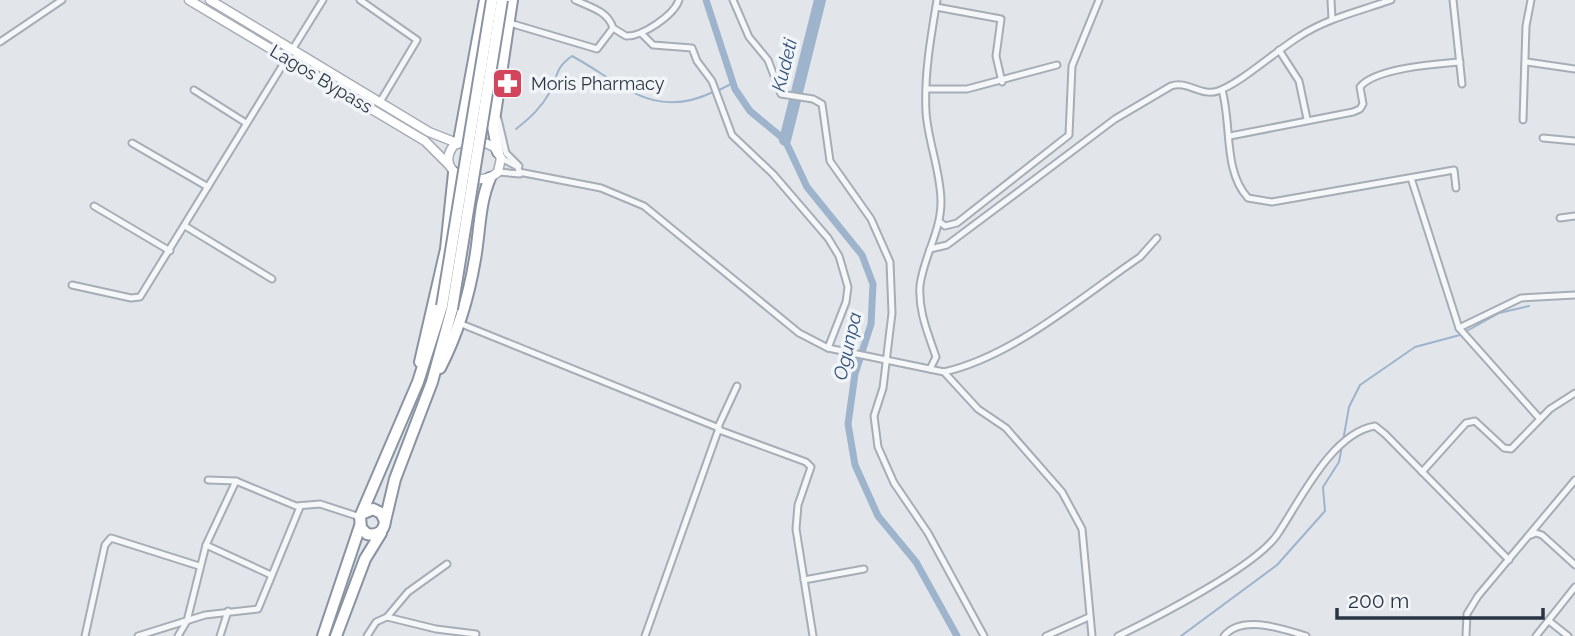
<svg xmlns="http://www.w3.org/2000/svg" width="1575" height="636" viewBox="0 0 1575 636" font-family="Raleway,sans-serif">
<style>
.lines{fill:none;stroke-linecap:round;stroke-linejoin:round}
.stream{stroke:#9db4cc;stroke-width:2}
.canal{stroke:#9db4cc;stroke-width:7}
.river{stroke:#9db4cc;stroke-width:12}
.street-casing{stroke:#a7adb6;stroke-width:9}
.secondary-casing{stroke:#a7adb6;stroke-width:11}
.highway-casing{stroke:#8993a2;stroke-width:14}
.street{stroke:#f5f7f9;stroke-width:5}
.secondary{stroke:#fff;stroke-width:8}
.highway{stroke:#fff;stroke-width:10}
.highway-bridge-casing{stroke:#8993a2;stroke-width:14;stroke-linecap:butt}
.highway-bridge{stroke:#fff;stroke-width:10}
.labels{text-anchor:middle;stroke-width:7;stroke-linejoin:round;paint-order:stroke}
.street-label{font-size:18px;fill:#2a3444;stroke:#f2f5f8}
.poi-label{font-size:18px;fill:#2a3444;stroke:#f2f5f8;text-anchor:start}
.water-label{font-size:19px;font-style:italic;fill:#325379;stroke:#f2f5f8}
</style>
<rect width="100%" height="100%" fill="#e2e6eb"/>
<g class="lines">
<g class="stream">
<polyline points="719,90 733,83"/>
<path d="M516,129C530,118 541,108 550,92C559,75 554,69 572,56C622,83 653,121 713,92"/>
<polyline points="1465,332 1499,313 1529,306"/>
<polyline points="1343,441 1349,407 1360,385 1415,347 1460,335"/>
<polyline points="1181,636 1277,565 1325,511 1323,487 1339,462 1342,446"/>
</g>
<polyline class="canal" points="706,0 735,89 750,111 785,140 807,187 862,255 873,284 871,324 855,374 848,424 855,465 878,516 916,562 957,636"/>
<polyline class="river" points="785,140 820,0"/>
<defs>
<g id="street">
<polyline points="360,0 417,40 380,102"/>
<polyline points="733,0 749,37 768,60 781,94 813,99 822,104 830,161 871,219 890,262 892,313 883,388 874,416 878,447 894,483 928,533 984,636"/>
<polyline points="1331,0 1332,19"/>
<polyline points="1453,0 1462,84"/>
<polyline points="936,7 1001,19 996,56 1002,82"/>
<path d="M513,24L597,49L613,28C608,11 590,7 575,0"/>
<path d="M613,28L626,36C642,37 674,15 679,0"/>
<polyline points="641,33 653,45 692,48 697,61 712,81 732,135 773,174 828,238 839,256 848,287 846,302 828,348"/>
<polyline points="0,42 62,0"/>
<polyline points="292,50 323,0"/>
<polyline points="1279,50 1299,81 1307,119"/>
<polyline points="1527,62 1575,69"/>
<polyline points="927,89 967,89 1057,65"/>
<polyline points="194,90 246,123"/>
<path d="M1222,90C1232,125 1223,171 1248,198L1272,202L1454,170L1456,188"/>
<polyline points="498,119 506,153 519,166"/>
<polyline points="1523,120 1526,26 1531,0"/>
<path d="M1230,136L1353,112L1360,109L1363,104L1360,87C1375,68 1436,64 1460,62"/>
<polyline points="1543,138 1575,141"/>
<polyline points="132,143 208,187"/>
<polyline points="501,158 518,167 519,172 601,188 644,206 799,333 828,348 944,372 978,409 1006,428 1062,492 1082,529 1092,636"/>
<polyline points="498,172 520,174"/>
<polyline points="1411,178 1459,328 1540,419"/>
<polyline points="94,206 170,251"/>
<polyline points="1560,218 1575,216"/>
<polyline points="940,222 945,226 957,223 1069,135 1072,66 1099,0"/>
<polyline points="185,226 272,279"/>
<path d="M930,249L947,245L1115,119L1171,86C1187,80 1201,97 1218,91C1241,83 1277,50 1300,36C1328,18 1360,11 1391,0"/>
<polyline points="72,285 131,298 140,297 287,58"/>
<polyline points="459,323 719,428 645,636"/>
<polyline points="1459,328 1521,298 1575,295"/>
<path d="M930,369L936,357C928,333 918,311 920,285C924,256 941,231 941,202C941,172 928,142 926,112C924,75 931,36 937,0"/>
<path d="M944,372C1014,356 1081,297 1140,257L1157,238"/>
<polyline points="718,427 737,386"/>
<polyline points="719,430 806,462 811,467 798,505 796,529 813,636"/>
<polyline points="1422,472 1466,423 1475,421 1504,448 1511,449 1550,409 1575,393"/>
<polyline points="208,480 236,481 296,506 320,504 360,517"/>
<polyline points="1531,535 1536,533 1542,535 1575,565"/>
<polyline points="206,545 271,575"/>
<polyline points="804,580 864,569"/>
<polyline points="387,617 436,629 476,634"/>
<polyline points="1549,621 1568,636"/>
<polyline points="85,636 105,545 111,538 199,566"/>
<polyline points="138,636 205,615 258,609 300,507"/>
<polyline points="178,636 187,621 206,545 236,481"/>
<polyline points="220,636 228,611"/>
<polyline points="367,636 376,622 387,617 408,592 447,564"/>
<polyline points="1046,636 1089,617"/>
<path d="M1118,636C1155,618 1255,567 1277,535C1299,503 1331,433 1375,426L1385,434L1509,560"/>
<path d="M1224,636C1242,614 1283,629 1306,636"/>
<polyline points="1466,636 1467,614 1478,596 1575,480"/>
<polyline points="1536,636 1575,587"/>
</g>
<g id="secondary">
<polyline points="189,0 425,141 449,165"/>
<polyline points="210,0 429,132 457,143"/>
<path d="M477,139L494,147L501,158L498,172C479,190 432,173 454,145Z"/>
</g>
<g id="highway">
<polyline points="459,141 485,0"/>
<polyline points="498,152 493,127 512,0"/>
<polyline points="420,362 446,249 454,173"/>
<path d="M440,368C457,335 469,295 475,259C480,231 479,204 490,178"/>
<path d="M364,513L373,509L381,513L385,521C384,531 378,536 367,534L361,528L360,517L418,382L442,306"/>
<polyline points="385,521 395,479 432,382 452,309"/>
<polyline points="323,636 360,526"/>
<polyline points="336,636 365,559 381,533"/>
</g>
</defs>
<use href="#street" class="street-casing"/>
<use href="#secondary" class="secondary-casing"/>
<use href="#highway" class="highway-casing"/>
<use href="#street" class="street"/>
<use href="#secondary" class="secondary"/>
<use href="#highway" class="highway"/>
<defs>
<g id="highway-bridge">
<polyline points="442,306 492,0"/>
<polyline points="452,309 502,0"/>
</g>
</defs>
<use href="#highway-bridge" class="highway-bridge-casing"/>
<use href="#highway-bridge" class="highway-bridge"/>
</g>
<defs>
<symbol id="pharmacy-square" viewBox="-11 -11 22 22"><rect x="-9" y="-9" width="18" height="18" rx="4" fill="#d2455d" stroke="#f2f5f8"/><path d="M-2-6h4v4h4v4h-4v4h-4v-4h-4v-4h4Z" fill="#fff"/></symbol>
</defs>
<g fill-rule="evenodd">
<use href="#pharmacy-square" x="490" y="66" width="35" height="35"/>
</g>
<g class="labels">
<g class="street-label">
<text transform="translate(321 79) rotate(31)" y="6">Lagos Bypass</text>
</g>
<g class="poi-label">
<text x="531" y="90">Moris Pharmacy</text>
</g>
<g class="water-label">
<text transform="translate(784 65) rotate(-76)" y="7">Kudeti</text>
<text transform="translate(847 346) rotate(-77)" y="7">Ogunpa</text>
</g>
</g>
<path d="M1337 608v10h206v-10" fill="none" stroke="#2a3444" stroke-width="3.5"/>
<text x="1348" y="608" font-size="21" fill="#2a3444" stroke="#f2f5f8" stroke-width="5" paint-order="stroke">200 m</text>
</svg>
